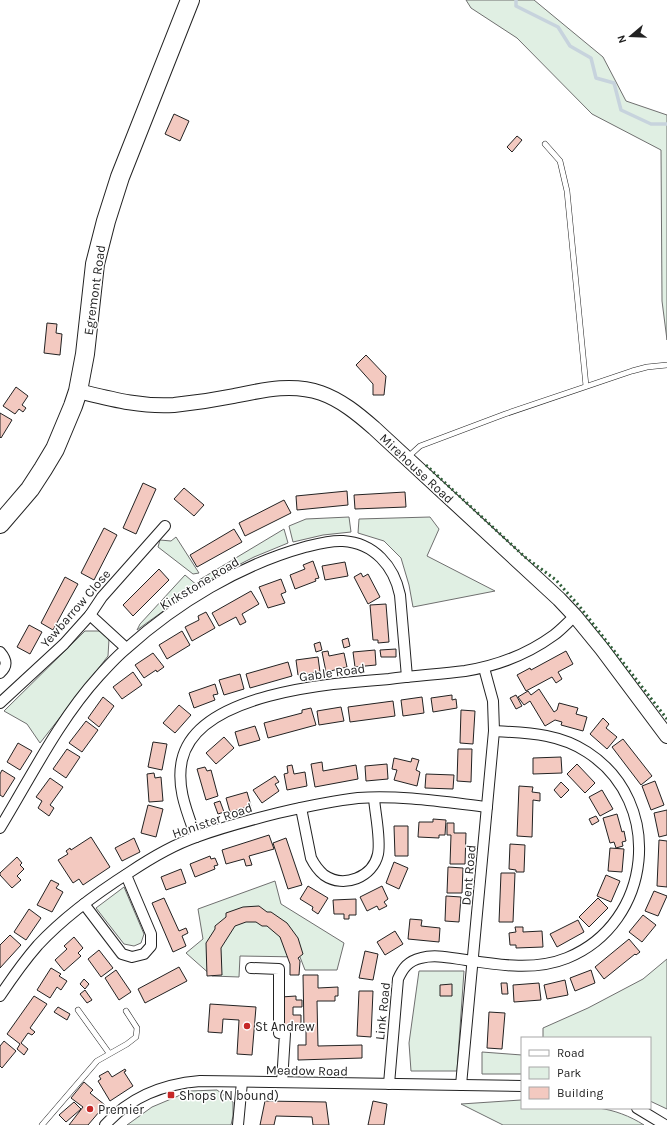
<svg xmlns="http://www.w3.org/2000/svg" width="667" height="1125" viewBox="0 0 667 1125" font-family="Karla,sans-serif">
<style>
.green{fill:#e0efe3;stroke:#6f6f6f}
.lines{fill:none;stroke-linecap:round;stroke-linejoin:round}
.stream{stroke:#c7d3dd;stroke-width:3.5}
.building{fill:#f3c9c0;stroke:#222}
.lane-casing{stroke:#222;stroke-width:6}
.street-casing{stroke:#222;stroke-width:12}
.secondary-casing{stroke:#222;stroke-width:16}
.highway-casing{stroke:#222;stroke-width:20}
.lane{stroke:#fff;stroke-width:5}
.street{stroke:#fff;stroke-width:10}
.secondary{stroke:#fff;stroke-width:14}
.highway{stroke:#fff;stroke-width:18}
.hedge{stroke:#2f5e38;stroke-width:3;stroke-dasharray:2 3;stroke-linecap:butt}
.poi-dot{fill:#c62828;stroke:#fff;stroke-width:1.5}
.labels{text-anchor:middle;stroke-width:3;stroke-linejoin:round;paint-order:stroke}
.street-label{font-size:13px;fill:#222;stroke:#fff}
.poi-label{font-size:13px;fill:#222;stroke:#fff;text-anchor:start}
</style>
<rect width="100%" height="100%" fill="#fff"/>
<g class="green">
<polygon points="466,0 534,0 603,57 626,101 667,115 667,340 662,301 661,150 592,114 517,38 471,8"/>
<polygon points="349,517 351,532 323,535 293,542 289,526 306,519"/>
<polygon points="430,517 439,529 427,556 495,591 413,607 409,585 401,558 384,541 358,533 359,519"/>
<polygon points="284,529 288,543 254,557 205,582 199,580"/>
<polygon points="176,537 199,573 193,574 158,547 160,540 171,541"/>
<polygon points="185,575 198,586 137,630 140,624"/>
<polygon points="85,631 101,631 109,639 108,656 40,743 27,724 4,711"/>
<polygon points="275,881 281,904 344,943 337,970 305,970 300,957 240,956 239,977 212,976 186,953 203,939 198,909"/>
<polygon points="124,887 144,934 141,943 134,946 124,944 96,908"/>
<polygon points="667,959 667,1109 650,1101 650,1038 543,1038 543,1028 588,1008 643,979"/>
<polygon points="419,971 464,971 457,1071 411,1071 409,1043"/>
<polygon points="482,1052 522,1055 522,1074 482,1074"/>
<polygon points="217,1090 233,1102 233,1116 231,1125 127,1125 152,1107 190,1091"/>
<path d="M521,1100H522V1108H598C614,1110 630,1116 644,1125H503L461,1104Z"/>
</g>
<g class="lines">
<polyline class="stream" points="516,0 516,6 558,27 570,46 591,58 596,78 614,83 621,110 651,124 667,124"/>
</g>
<g class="building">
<polygon points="174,114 189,121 180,141 165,134"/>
<polygon points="517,136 522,140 512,152 507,147"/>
<polygon points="47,323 57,324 56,333 62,334 60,355 44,353"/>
<polygon points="366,355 386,376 384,395 373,395 373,384 356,365"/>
<polygon points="16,387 28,396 22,405 26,408 23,412 19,409 15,414 3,406"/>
<polygon points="0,413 12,420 1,438 0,437"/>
<polygon points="143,483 156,489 136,534 123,528"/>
<polygon points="184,488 204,505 194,516 174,499"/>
<polygon points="347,491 348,505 297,510 296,496"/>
<polygon points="405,492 406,507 355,509 354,495"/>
<polygon points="284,500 291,513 245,536 239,523"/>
<polygon points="104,528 117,535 94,580 81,573"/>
<polygon points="234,529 242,542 197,567 190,555"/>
<polygon points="313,561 319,578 315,579 316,581 295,589 290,575 305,569 303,565"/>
<polygon points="345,562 348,576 325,580 322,566"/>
<polygon points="159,569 169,580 133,616 123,605"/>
<polygon points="361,573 363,577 368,574 380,597 368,604 354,577"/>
<polygon points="65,577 78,584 53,630 41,623"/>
<polygon points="281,579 286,592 281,594 285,603 268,608 259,587"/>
<polygon points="251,591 259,604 242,614 246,622 240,625 236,617 219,626 212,613"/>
<polygon points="386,604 389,642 378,643 378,640 373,640 370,605"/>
<polygon points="206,612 215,628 192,641 185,627 199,620 198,616"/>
<polygon points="29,625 42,632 30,654 17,647"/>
<polygon points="182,631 190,645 167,659 159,645"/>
<polygon points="348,638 350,646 344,648 342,640"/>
<polygon points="320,642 322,650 316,652 314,644"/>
<polygon points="396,649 396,657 381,657 380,650"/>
<polygon points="375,650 376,665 355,667 353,652"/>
<polygon points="328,651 329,656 344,653 347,667 326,672 322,652"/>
<polygon points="566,651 573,664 558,672 562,679 556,683 552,677 526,691 517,675 530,668 531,670"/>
<polygon points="153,653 164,667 157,672 156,670 144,678 135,665"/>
<polygon points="318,657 320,672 298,675 296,660"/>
<polygon points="288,662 292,676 250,688 246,674"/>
<polygon points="133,672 142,685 122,699 113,687"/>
<polygon points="240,674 244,689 224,695 219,680"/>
<polygon points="215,684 218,694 213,695 215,700 194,708 189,693"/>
<polygon points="539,689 554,712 557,710 559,703 578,708 576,714 587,717 583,731 561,725 562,722 555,720 545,726 530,701 524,705 518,697 528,691 531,695"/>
<polygon points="452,695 452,700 456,699 457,708 433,712 431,698"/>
<polygon points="516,695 522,706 516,709 510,698"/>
<polygon points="103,697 114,706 99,727 88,718"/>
<polygon points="422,697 424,713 403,716 401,700"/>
<polygon points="393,701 395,716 350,722 348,707"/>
<polygon points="179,705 191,715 175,733 163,723"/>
<polygon points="341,707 344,721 319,725 317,711"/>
<polygon points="311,708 316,725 268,738 264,723 302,713 302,710"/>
<polygon points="461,710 475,711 473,744 460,743"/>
<polygon points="603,718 609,724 606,728 617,737 607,749 590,734"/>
<polygon points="86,721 98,730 82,752 69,743"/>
<polygon points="255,726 260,740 239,746 235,732"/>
<polygon points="224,737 234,748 216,764 206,753"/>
<polygon points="623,739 652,776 641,785 612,747"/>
<polygon points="153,742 167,744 162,770 148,767"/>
<polygon points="18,743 32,751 20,770 7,762"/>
<polygon points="67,749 80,757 66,778 53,769"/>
<polygon points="458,749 472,749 471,782 457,781"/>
<polygon points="561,757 562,773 533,774 533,758"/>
<polygon points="394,758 411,762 412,758 419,760 416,770 420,772 417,786 394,780 397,770 392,769"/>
<polygon points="322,762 323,771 356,765 358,779 315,787 311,764"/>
<polygon points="387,764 388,779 366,781 365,766"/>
<polygon points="577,764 595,783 585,793 567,774"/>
<polygon points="292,765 294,774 305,772 307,786 287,790 284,774 288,773 287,766"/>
<polygon points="205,767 207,771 211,770 218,796 206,800 197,769"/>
<polygon points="2,770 15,778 3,797 0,795 0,774"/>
<polygon points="154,773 155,778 161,777 163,801 149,802 147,774"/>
<polygon points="426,774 454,775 453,789 425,788"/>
<polygon points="275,776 279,782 275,784 279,791 262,803 253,790"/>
<polygon points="50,778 63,787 50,805 54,808 49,816 38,808 42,801 36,797"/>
<polygon points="655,781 664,805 651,810 642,786"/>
<polygon points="561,782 569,790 561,798 554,790"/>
<polygon points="519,786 533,787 532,792 540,793 540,801 533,800 532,837 517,836"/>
<polygon points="602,790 613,809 600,816 589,797"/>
<polygon points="247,792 251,806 230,812 226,798"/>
<polygon points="220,801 224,812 218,814 214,803"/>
<polygon points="148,805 163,809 156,837 141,833"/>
<polygon points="667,810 667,835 659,837 654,813"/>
<polygon points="617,814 622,832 624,831 626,841 622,842 623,846 616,848 614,842 610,843 603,818"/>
<polygon points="596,816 599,821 592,825 589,819"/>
<polygon points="433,819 446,820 445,835 439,835 439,838 418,837 419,822 433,822"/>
<polygon points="447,823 454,823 454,833 466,833 465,864 450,864 451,835 447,835"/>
<polygon points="394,826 408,826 408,856 395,856"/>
<polygon points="269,835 274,849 249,856 252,865 246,866 244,859 226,864 222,850"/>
<polygon points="91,837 110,867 83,885 79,879 73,883 58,860 68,854 66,851 70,848 71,850"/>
<polygon points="134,838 140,852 122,861 115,848"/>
<polygon points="286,838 302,885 288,889 273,843"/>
<polygon points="659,840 667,841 667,887 657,886"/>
<polygon points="510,844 525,845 524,872 516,872 516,870 509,869"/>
<polygon points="610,848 624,849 622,872 608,871"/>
<polygon points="210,856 211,859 215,858 218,865 214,866 215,869 195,877 190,864"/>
<polygon points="17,857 22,863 20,865 24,869 17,876 21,880 12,888 0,875 0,873"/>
<polygon points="394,862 408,868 399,889 386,883"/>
<polygon points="448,867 463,868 462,893 447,893"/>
<polygon points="181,869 186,883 166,890 161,877"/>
<polygon points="501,873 515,873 513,922 499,922"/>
<polygon points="606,875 620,881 611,902 597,896"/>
<polygon points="51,880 59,884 56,888 63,892 52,912 37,905"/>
<polygon points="308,886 328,898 318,914 312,910 313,907 300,899"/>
<polygon points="382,886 388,899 384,902 387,906 379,910 377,906 367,911 360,897"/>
<polygon points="654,891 667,896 658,916 645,911"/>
<polygon points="446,896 461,897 459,922 445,921"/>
<polygon points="164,898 179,931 186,928 188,933 182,936 186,946 173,952 152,903"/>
<polygon points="598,898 608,908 589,927 579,917"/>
<polygon points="356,899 356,915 349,915 349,919 344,919 344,914 334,914 333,900"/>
<polygon points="259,906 267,912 271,912 287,923 298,938 303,954 298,958 300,961 299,975 290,975 290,964 280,937 267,926 262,926 256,922 246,922 235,926 221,948 222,975 207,976 206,943 215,929 215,926 226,917 226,913 243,907"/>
<polygon points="29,909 41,918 26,940 14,932"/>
<polygon points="643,915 656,925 642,942 629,932"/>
<polygon points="410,919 422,920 421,926 440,928 439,942 408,939"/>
<polygon points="578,920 584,932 557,947 550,934"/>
<polygon points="515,927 523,927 523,932 542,931 543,947 516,948 516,945 510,945 509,933 516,932"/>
<polygon points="395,931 403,944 385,955 377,942"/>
<polygon points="10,935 21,945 0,968 0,945"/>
<polygon points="74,937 83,948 78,953 81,956 64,971 55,960 67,949 64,946"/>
<polygon points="629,939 640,952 636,955 635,954 604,979 595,967"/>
<polygon points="99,950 113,968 101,977 88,959"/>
<polygon points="365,951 378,954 373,980 359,978"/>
<polygon points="179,967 187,981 145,1003 138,989"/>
<polygon points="51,968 61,974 59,976 67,981 61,990 57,987 50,998 37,990"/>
<polygon points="116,970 131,992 119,1000 105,978"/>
<polygon points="591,970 595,983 575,991 570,978"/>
<polygon points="303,975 318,975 318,988 338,987 338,996 335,996 335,1001 317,1001 318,1046 362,1045 362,1058 298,1060 298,1045 306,1045 306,1028 304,1028"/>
<polygon points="84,979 89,984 85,989 80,984"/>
<polygon points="565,980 568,995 547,999 544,985"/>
<polygon points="501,983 507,983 508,994 502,994"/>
<polygon points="539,983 541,1000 514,1002 513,985"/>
<polygon points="452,984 452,996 440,996 440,985"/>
<polygon points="85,990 92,1000 87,1003 80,994"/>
<polygon points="359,991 373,991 371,1037 357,1036"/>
<polygon points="34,996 47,1004 30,1028 35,1032 32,1035 28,1033 21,1043 28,1049 24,1055 17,1049 20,1044 7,1034"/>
<polygon points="296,996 296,1000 302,1000 302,1007 293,1007 293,1015 301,1015 301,1028 282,1028 281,997"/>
<polygon points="210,1004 256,1007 252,1055 237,1054 239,1020 223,1019 222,1033 208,1032"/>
<polygon points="58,1007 70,1014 67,1020 54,1012"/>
<polygon points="489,1012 505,1013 502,1049 487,1048"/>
<polygon points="4,1041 16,1051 2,1068 0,1066 0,1046"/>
<polygon points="125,1069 126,1071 124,1072 133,1086 110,1101 98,1081 101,1079 99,1076 108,1071 112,1077"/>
<polygon points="84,1082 93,1090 90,1093 105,1105 88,1125 69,1125 83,1107 71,1098"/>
<polygon points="265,1101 326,1102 329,1125 313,1125 312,1117 276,1116 274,1125 260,1125"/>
<polygon points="373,1101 387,1104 384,1125 368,1125"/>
<polygon points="74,1102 81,1109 66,1122 59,1115"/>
</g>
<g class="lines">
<defs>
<g id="lane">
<polyline points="545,144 560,161 567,191 586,386"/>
<polyline points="408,457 420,446 505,414 632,371 647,367 667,365"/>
<polyline points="78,1010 109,1053"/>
<polyline points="42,1125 97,1061 127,1044 136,1037 137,1028 126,1011"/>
</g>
<g id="street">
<polyline points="90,615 126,648"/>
<path d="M0,652C7,660 8,666 0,673"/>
<polyline points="0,703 64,644 90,615 102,597 165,526"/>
<path d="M301,808L311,858C314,864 318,870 324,875C344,889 373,877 378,854C381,839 375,813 374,798"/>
<path d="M0,828C31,777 59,720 99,676C108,666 117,656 127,648C177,603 240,565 305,547C317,544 331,540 343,541C374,543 394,566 400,595L407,677"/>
<path d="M196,837C187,812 176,787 182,760C197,692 334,683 389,679C414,676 439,674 465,671C496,666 528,654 554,635C562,629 568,622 575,616"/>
<polyline points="84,904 122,954 132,957 144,954 151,946 151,934 126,875"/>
<polyline points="251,968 279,969 279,1033 285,1034 282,1082"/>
<path d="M0,996C12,978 24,961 38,945C65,916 97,893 130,872C151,858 173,845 196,837C223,827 250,820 278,813C304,807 331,801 358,798C401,795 444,802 487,807"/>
<path d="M389,1084L398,979C403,968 408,961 421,958C435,954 451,958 466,960C499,965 535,971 567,958C653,923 665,802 587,752C558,733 527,733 494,731"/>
<polyline points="461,1085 494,731 493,701 484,668"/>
<polyline points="637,1108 665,1125"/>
<path d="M105,1125C130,1097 164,1084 200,1081L522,1086"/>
<polyline points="238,1125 242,1082"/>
</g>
<path id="secondary" d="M78,391C111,399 140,407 174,405C194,403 214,400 234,396C263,390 292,383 321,393C341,400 358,414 374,428L559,599L575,616L602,649L667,736"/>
<polyline id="highway" points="0,524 30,489 43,469 55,449 73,406 78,391 85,354 95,264 106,221 120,177 190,0"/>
</defs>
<use href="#lane" class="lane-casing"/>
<use href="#street" class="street-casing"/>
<use href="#secondary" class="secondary-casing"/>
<use href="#highway" class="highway-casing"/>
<use href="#lane" class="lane"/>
<use href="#street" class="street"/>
<use href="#secondary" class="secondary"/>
<use href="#highway" class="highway"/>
<polyline class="hedge" points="426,465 525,557 556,580 580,607 667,719"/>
</g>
<g class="poi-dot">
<circle cx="247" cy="1026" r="4"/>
<rect x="167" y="1091" width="8" height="8" rx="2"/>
<circle cx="90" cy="1109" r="4"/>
</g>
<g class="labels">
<g class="street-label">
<text transform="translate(94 290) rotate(-82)" y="5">Egremont Road</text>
<text transform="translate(417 468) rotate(43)" y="5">Mirehouse Road</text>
<text transform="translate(199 583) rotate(-31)" y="5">Kirkstone Road</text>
<text transform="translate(75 608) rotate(-49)" y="5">Yewbarrow Close</text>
<text transform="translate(332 672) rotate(-8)" y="5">Gable Road</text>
<text transform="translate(212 820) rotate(-19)" y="5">Honister Road</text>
<text transform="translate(468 875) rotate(-85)" y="5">Dent Road</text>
<text transform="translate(382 1011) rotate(-84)" y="5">Link Road</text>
<text transform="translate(307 1070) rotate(1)" y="5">Meadow Road</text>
</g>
<g class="poi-label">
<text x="255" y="1031">St Andrew</text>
<text x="179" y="1100">Shops (N bound)</text>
<text x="98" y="1114">Premier</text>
</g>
</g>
<rect x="521" y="1037" width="130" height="72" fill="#ffffff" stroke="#a7a7a7"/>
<rect x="529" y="1050" width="20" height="6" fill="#ffffff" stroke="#a7a7a7"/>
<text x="557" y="1057" font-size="12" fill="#222222">Road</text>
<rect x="529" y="1067" width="20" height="12" fill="#e0efe3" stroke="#a7a7a7"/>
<text x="557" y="1077" font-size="12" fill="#222222">Park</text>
<rect x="529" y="1087" width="20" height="12" fill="#f3c9c0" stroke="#a7a7a7"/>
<text x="557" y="1097" font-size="12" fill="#222222">Building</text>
<g transform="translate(631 36) rotate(251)" stroke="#ffffff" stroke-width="3" paint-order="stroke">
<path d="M0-3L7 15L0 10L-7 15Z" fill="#222222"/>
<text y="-6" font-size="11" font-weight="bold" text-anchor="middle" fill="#222222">N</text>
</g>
</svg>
